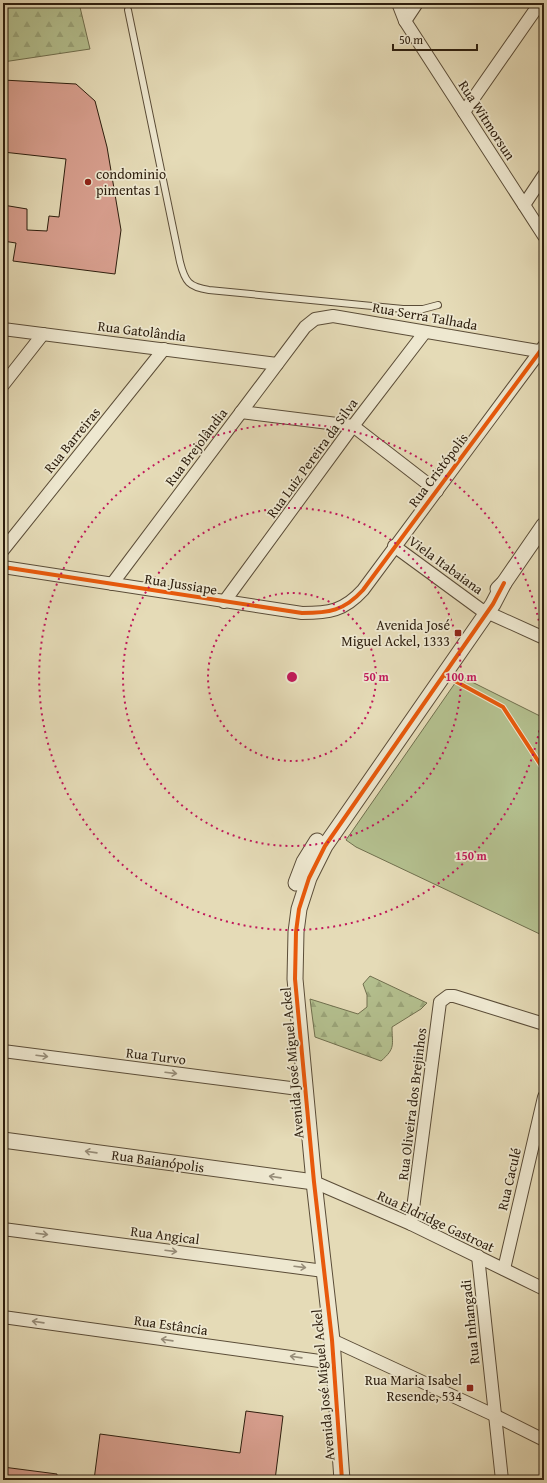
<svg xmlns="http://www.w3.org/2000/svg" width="547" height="1483" viewBox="0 0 547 1483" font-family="'Gentium Book Plus',serif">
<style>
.forest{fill:url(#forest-firs);stroke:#706f4e}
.park{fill:#b4c08f;stroke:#706f4e}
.building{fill:#d9a090;stroke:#2d1e0e}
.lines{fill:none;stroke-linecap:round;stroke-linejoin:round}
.service-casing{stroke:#5b4d38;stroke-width:8}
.minor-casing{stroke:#5b4d38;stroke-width:14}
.tertiary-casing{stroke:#5b4d38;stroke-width:17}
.service{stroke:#eee8d0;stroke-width:6}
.minor{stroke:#eee8d0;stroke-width:12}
.tertiary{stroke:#eee8d0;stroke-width:15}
.cycleway-casing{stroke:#eee8d0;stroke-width:6}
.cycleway{stroke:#e8590c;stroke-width:4}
.oneway{stroke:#978d79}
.ring{fill:none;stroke:#c2185b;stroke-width:2;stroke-dasharray:2 4}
.poi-dot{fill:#8f2418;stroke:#eee8d0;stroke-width:1.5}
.labels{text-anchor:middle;stroke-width:3.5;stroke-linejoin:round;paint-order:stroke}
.street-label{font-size:14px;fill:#2d1e0e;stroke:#eee8d0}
.poi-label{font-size:14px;fill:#2d1e0e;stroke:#eee8d0;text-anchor:end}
.centre{fill:#c2185b;stroke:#eee8d0;stroke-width:2}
.ring-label{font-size:12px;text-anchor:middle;font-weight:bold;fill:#c2185b;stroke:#eee8d0;stroke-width:3.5;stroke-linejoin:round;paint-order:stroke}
</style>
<defs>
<pattern id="forest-firs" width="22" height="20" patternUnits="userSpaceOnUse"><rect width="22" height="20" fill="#b4c08f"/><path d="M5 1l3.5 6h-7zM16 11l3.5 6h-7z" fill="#9ba57a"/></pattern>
</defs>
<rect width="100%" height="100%" fill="#e5dbb7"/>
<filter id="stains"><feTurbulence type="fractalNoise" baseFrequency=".005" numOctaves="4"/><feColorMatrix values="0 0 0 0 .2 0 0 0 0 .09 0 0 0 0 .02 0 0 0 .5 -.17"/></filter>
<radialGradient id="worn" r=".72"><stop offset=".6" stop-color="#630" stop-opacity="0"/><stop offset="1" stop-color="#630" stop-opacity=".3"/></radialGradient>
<g class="forest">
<polygon points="3,3 79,3 90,49 3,62"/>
<path d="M370,976L427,1003L421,1009L392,1027C392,1045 396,1048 381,1061L315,1037L310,999L358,1014L367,1007V995L363,984Z"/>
</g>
<polygon class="park" points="460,676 544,718 544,936 356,847 346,840"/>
<g class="building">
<polygon points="3,80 76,84 95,101 107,147 121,230 115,274 13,261 16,243 3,241 3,205 27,209 27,230 47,231 49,216 59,217 66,159 3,152"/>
<polygon points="246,1411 283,1416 275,1480 94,1480 100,1434 240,1453"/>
<polygon points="3,1467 57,1474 57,1480 3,1480"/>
</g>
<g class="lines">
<defs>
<path id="service" d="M128,10L180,262C185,282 189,287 209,290L403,309H423L438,305"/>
<g id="minor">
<polyline points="398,3 405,21 544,236"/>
<polyline points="405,21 417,3"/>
<polyline points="464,112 540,3"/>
<polyline points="524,205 544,175"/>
<polyline points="3,329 277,364"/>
<polyline points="3,385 43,334"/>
<polyline points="241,412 353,426 437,491"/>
<polyline points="394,546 480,609 544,638"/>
<polyline points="3,550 164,349"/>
<path d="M3,567L302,613C329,613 344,611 363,590L544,346"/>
<polyline points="112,584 305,327 315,319 333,316 544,352"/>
<polyline points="224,602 353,426 425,332"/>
<polyline points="3,1051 306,1090"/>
<polyline points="314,1182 411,1224 544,1289"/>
<polyline points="411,1224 440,1002 448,996 454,996 544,1024"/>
<polyline points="3,1229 324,1271"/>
<polyline points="478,1256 502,1480"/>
<polyline points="504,1269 544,1097"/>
<polyline points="3,1317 334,1363"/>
<polyline points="332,1340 496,1416 544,1440"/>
</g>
<g id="tertiary">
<polyline points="498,589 504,583 544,525"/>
<polyline points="296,883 304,862 317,841"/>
<polyline points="3,1140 314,1182"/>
<polyline points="342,1480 332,1340 314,1182 295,979 296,932 299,909 309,878 325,846 493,604 504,583"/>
</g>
</defs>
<use href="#service" class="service-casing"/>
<use href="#minor" class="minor-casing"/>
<use href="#tertiary" class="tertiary-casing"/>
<use href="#service" class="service"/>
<use href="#minor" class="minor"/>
<use href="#tertiary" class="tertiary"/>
<defs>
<g id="cycleway">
<path d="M3,567L302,613C329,613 344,611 363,590L544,346"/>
<polyline points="444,675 503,707 544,770"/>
<polyline points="342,1480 332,1340 314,1182 295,979 296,932 299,909 309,878 325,846 493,604 504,583"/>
</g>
</defs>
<use href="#cycleway" class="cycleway-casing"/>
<use href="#cycleway" class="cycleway"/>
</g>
<defs><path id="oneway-shaft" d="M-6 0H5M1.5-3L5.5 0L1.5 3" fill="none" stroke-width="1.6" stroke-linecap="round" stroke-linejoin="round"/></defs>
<g class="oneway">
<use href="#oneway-shaft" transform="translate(42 1056) rotate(7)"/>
<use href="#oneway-shaft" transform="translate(171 1073) rotate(7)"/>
<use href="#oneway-shaft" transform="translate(91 1152) rotate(-172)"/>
<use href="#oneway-shaft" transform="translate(275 1177) rotate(-172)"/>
<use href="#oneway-shaft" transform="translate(42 1234) rotate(7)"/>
<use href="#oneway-shaft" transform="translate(171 1251) rotate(7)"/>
<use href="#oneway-shaft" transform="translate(300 1267) rotate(7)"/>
<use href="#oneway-shaft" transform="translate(38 1322) rotate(-172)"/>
<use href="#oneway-shaft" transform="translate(167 1340) rotate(-172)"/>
<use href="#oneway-shaft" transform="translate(296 1357) rotate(-172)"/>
</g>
<g class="ring">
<circle cx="292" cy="677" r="84"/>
<circle cx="292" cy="677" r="169"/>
<path d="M544 701A253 253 0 1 1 544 653"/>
</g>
<g class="poi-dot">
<circle cx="88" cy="182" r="4"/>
<rect x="454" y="629" width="8" height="8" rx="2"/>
<rect x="466" y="1384" width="8" height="8" rx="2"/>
</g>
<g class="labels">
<g class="street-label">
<text transform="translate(487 120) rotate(57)" y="5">Rua Witmorsun</text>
<text transform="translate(425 316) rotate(10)" y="5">Rua Serra Talhada</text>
<text transform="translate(142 331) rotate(7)" y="5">Rua Gatolândia</text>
<text transform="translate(72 440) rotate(-51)" y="5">Rua Barreiras</text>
<text transform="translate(196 447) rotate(-53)" y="5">Rua Brejolândia</text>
<text transform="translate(312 458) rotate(-54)" y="5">Rua Luiz Pereira da Silva</text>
<text transform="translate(438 470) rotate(-53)" y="5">Rua Cristópolis</text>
<text transform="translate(446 565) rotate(36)" y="5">Viela Itabaiana</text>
<text transform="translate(181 584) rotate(9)" y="5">Rua Jussiape</text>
<text transform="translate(156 1056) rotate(7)" y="5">Rua Turvo</text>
<text transform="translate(292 1063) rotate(-95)" y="5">Avenida José Miguel Ackel</text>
<text transform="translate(412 1104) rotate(-83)" y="5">Rua Oliveira dos Brejinhos</text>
<text transform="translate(158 1161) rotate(8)" y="5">Rua Baianópolis</text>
<text transform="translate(509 1179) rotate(-77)" y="5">Rua Caculé</text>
<text transform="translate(436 1221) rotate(25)" y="5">Rua Eldridge Gastroat</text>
<text transform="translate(165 1235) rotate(7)" y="5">Rua Angical</text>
<text transform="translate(470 1322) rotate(-96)" y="5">Rua Inhangadi</text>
<text transform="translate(171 1325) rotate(8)" y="5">Rua Estância</text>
<text transform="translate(323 1385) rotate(-95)" y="5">Avenida José Miguel Ackel</text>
</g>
<g class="poi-label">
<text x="96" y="179" text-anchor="start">condominio<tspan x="96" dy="16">pimentas 1</tspan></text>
<text x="450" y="630">Avenida José<tspan x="450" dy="16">Miguel Ackel, 1333</tspan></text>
<text x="462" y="1385">Rua Maria Isabel<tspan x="462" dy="16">Resende, 534</tspan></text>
</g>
</g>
<circle cx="292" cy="677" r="6" class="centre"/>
<g class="ring-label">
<text x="376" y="681">50 m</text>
<text x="461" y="681">100 m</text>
<text x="471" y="860">150 m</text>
</g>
<rect width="547" height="1483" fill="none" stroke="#e5dbb7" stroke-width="16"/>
<rect x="4" y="4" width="539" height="1475" fill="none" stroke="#2d1e0e" stroke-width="2"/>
<rect x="8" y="8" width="531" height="1467" fill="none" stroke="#2d1e0e"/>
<path d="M393 44v6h84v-6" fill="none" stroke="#2d1e0e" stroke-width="2"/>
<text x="399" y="44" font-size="12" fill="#2d1e0e" stroke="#eee8d0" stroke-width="3" paint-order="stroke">50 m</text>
<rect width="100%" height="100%" filter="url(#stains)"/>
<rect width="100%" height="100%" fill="url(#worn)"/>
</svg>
